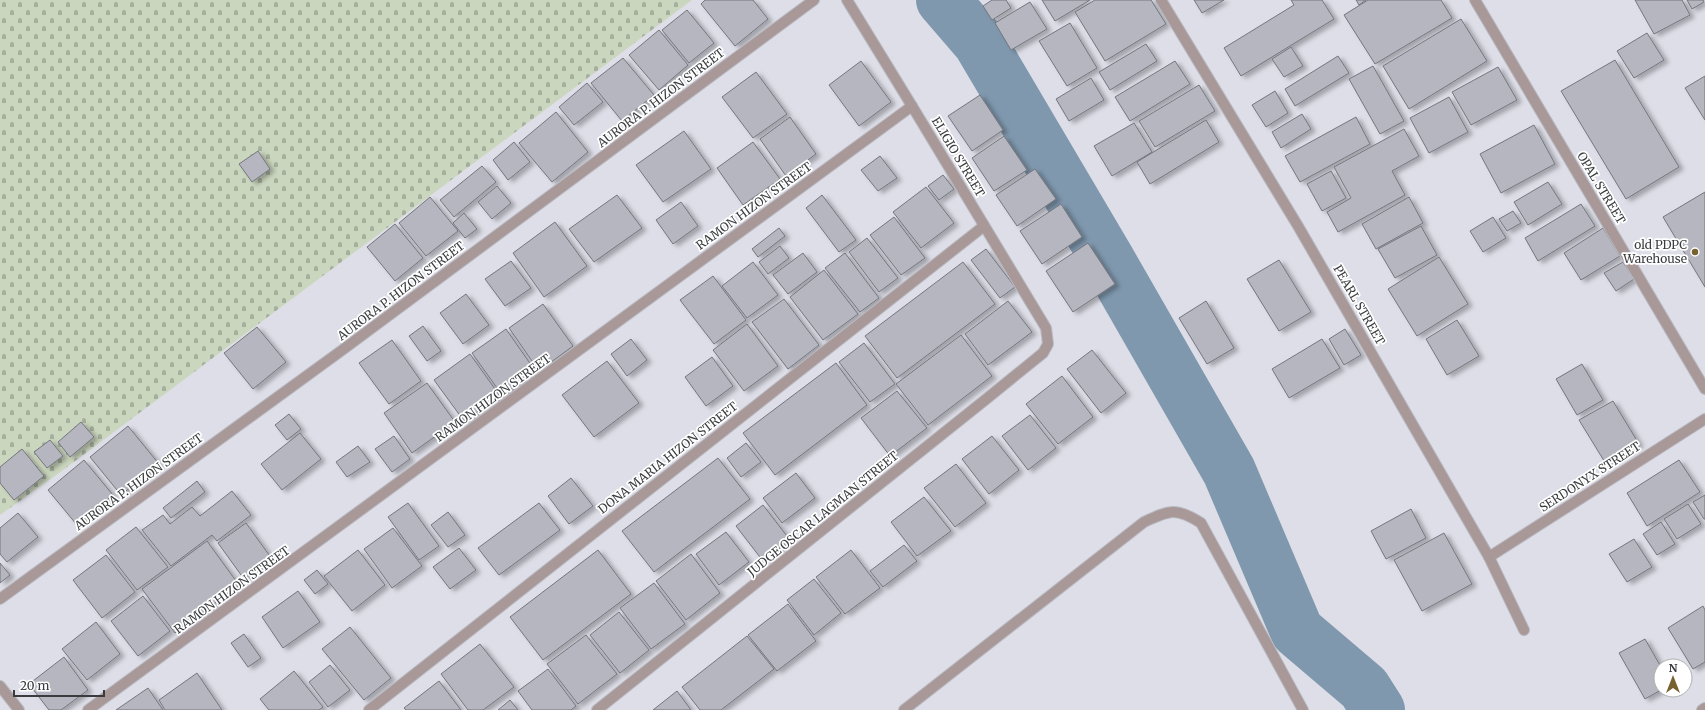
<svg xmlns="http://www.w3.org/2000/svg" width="1705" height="710" viewBox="0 0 1705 710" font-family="Merriweather,serif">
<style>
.cemetery{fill:url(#cemetery-stones)}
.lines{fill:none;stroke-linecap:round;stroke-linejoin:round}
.river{stroke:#7f98ae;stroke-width:54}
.building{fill:#b5b6bf;stroke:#74767e;filter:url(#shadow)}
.minor-casing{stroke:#b9bac2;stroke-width:12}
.minor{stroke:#a99898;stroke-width:10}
.poi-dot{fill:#776131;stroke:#fff;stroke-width:1.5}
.labels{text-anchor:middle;stroke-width:3.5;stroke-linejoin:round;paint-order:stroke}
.street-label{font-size:12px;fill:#3a3b3e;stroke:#fff}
.poi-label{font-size:12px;fill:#3a3b3e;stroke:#fff;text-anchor:end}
</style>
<defs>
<pattern id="cemetery-stones" width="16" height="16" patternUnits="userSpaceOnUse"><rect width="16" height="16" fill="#cbd6be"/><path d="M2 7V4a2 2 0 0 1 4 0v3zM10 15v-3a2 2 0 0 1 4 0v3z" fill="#a6af9c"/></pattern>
<filter id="shadow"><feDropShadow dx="4.5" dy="2.5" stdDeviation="2" flood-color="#0004"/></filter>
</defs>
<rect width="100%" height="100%" fill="#dddee7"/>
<polygon class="cemetery" points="0,0 692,0 59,473 0,515"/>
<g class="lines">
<polyline class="river" points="943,0 980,43 1108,260 1229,471 1297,631 1364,688 1378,710"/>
</g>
<g class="building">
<polygon points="705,0 753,0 768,19 735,46 701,4"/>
<polygon points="992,0 1006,0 1011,8 992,20 983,6"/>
<polygon points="1042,0 1090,0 1055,21"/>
<polygon points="1095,0 1151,0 1166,24 1105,61 1075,12"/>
<polygon points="1194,0 1224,0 1202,13"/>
<polygon points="1291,0 1322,0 1334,19 1241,76 1224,48 1294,5"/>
<polygon points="1356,0 1366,0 1359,5"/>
<polygon points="1368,0 1441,0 1452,18 1375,64 1344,15"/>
<polygon points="1635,0 1682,0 1690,15 1654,34"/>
<polygon points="1687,0 1703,0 1704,2 1692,9"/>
<polygon points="1030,2 1047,29 1011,50 995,23"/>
<polygon points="687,10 714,43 689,63 662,30"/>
<polygon points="1461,19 1487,61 1409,109 1383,66"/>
<polygon points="1070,23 1097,68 1067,86 1039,41"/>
<polygon points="659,30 688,65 659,90 629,55"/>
<polygon points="1647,33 1664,60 1634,78 1617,51"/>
<polygon points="1146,44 1157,61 1110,90 1099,72"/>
<polygon points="1291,47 1303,66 1284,77 1272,59"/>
<polygon points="1338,56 1349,73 1295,106 1285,89"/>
<polygon points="623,58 654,95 622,121 591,83"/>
<polygon points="1615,60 1679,167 1626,199 1561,91"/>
<polygon points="861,61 891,102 859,126 829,85"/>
<polygon points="1175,61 1190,84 1130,121 1115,97"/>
<polygon points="1373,66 1404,121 1380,134 1349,79"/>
<polygon points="1498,67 1517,100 1471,125 1452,92"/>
<polygon points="756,72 787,114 753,138 722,97"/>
<polygon points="1705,76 1705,120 1685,88"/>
<polygon points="1091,78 1104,100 1069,121 1056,99"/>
<polygon points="587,83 603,102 574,125 559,107"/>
<polygon points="1199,85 1215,111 1155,147 1139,121"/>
<polygon points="1275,91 1288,113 1266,127 1252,105"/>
<polygon points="980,95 1003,130 972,151 948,116"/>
<polygon points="1449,97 1468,132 1429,153 1410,118"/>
<polygon points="556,112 588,152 552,182 519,143"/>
<polygon points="1302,114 1311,129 1281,148 1272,132"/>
<polygon points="790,117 816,154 786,176 760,139"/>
<polygon points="1356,117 1370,144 1300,182 1285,156"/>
<polygon points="1206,120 1219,142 1150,184 1137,162"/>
<polygon points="1134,123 1152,152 1112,176 1094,146"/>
<polygon points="1534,125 1555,164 1501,193 1480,154"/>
<polygon points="1404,129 1419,156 1392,171 1405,195 1338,232 1327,212 1351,198 1334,167"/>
<polygon points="684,131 711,169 663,202 636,165"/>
<polygon points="1004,136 1027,170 994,191 972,158"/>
<polygon points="514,142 530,162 508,180 493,160"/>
<polygon points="753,142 780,179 743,205 717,168"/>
<polygon points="258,151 270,169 252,182 239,164"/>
<polygon points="880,156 897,178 878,191 861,170"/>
<polygon points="482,166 496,182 454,217 440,200"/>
<polygon points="1035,169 1056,199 1017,226 996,195"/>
<polygon points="1331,171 1346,198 1322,211 1307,184"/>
<polygon points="943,175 954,189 939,200 928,186"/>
<polygon points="1548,182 1562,204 1528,225 1514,202"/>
<polygon points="497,186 511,203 492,219 478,202"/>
<polygon points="926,187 954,223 921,248 893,212"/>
<polygon points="1705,192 1705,287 1663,217"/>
<polygon points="617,195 642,228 594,262 569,229"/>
<polygon points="822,195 856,240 839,252 806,208"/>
<polygon points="430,197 458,231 426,256 399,223"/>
<polygon points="1409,197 1423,223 1376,249 1362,224"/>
<polygon points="681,202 698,226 673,244 656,220"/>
<polygon points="1061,204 1082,237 1042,264 1020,231"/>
<polygon points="1581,204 1595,226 1538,261 1525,238"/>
<polygon points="1513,211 1521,223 1507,231 1499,219"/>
<polygon points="464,213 477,229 465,238 453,223"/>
<polygon points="894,217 925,258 901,275 870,235"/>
<polygon points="1493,217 1506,238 1483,252 1470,231"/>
<polygon points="555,222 587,266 544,297 513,253"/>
<polygon points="395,224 423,258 395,281 367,247"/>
<polygon points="1421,226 1437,255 1395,278 1378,249"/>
<polygon points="779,228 785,236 758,257 752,249"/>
<polygon points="1603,228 1620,256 1581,280 1564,253"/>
<polygon points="867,238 898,278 879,292 849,252"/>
<polygon points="1088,243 1115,284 1073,312 1046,271"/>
<polygon points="780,246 789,258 768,274 759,262"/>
<polygon points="986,249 1015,287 1000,298 971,260"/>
<polygon points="803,253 817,272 788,294 773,275"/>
<polygon points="845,253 879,298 860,312 825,268"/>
<polygon points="1439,257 1468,304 1417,336 1388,289"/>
<polygon points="1279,260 1311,312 1279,331 1247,279"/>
<polygon points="511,261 531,288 505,306 485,279"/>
<polygon points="753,262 778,295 747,318 722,286"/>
<polygon points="963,262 995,304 897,378 865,336"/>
<polygon points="1623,262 1634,279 1616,291 1604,273"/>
<polygon points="824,270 858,314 823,340 790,297"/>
<polygon points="713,276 746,320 714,344 680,300"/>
<polygon points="466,294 489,325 463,344 440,313"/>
<polygon points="784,299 819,345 788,369 752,322"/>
<polygon points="1008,301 1032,332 988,365 965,334"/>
<polygon points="1206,301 1234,348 1207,364 1179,318"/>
<polygon points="543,304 573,346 539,371 509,328"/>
<polygon points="1457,320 1479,356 1447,375 1426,339"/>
<polygon points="747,324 778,366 744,391 713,350"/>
<polygon points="423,326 441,351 427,361 409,336"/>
<polygon points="257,327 286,362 253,389 224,353"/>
<polygon points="506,329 536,372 502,395 472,353"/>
<polygon points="1345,329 1361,355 1344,365 1329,339"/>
<polygon points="961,335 992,376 928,425 896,384"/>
<polygon points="631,339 647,360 627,376 611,354"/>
<polygon points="1322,339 1340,368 1289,398 1272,369"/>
<polygon points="392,340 421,381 389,404 359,363"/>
<polygon points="864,343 895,384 870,402 839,362"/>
<polygon points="1092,350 1126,393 1101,413 1067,369"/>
<polygon points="470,354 500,396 464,421 434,380"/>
<polygon points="712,357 733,386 706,406 685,377"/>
<polygon points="607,361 639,403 594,437 562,395"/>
<polygon points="836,363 867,405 775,475 743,433"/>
<polygon points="1582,364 1603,400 1577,415 1556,379"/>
<polygon points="1062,376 1093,417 1058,444 1026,404"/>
<polygon points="427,383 455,422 412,453 384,413"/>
<polygon points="897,391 927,428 890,456 861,418"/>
<polygon points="1613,401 1639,444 1606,464 1579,420"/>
<polygon points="289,414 301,429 287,440 275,425"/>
<polygon points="1030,415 1056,448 1028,470 1002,436"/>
<polygon points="81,422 94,437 70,457 58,442"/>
<polygon points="128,426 159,464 121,495 90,457"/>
<polygon points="300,433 321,459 282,490 261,464"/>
<polygon points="394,436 410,459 392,472 375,449"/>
<polygon points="992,436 1019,470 989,494 962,459"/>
<polygon points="50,440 63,456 47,468 34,452"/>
<polygon points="746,443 761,462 741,477 727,458"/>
<polygon points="358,446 370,462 347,477 336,462"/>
<polygon points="22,449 44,476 14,500 0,483 0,467"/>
<polygon points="718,458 750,499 654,572 622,531"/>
<polygon points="84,460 113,495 77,525 48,490"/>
<polygon points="1679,460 1700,492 1647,526 1627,493"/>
<polygon points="956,464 986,503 955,527 924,488"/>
<polygon points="796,473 815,498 782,523 763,498"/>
<polygon points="571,478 593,506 569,524 548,496"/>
<polygon points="197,481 205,492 171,518 163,508"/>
<polygon points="232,491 251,515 217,541 212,535 171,566 142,530 163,515 170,524 192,507 200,516"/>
<polygon points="1705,495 1705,519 1704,519 1693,502"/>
<polygon points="924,497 951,531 917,556 891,522"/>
<polygon points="408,503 439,546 419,560 388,517"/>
<polygon points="539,503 560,530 499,575 478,548"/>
<polygon points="1688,504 1701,524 1677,539 1664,519"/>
<polygon points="763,505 790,540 763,561 736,526"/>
<polygon points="1411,509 1426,538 1386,559 1371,531"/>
<polygon points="448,512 465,535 448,547 431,525"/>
<polygon points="18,513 38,537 7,562 0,554 0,528"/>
<polygon points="1661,522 1675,544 1657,555 1643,534"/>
<polygon points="246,523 272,559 244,579 218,543"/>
<polygon points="136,527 168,567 137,590 106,550"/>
<polygon points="393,528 422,566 392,588 364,549"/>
<polygon points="726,532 749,562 719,585 696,554"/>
<polygon points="1444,533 1472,584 1422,611 1394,560"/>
<polygon points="1634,539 1652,567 1627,582 1609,554"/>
<polygon points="207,541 239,585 175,633 142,589"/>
<polygon points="904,545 917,561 883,587 870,571"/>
<polygon points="459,548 476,570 450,589 433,567"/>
<polygon points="358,550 385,585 352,611 324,576"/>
<polygon points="598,550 631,594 543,660 510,617"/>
<polygon points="851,550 880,588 845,614 816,577"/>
<polygon points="691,554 720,593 686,620 656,581"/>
<polygon points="106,555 135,592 102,618 73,580"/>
<polygon points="0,563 10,575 0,583"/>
<polygon points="317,570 328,584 315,594 304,580"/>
<polygon points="814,579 841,613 814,635 787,600"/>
<polygon points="654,583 685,624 651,649 620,608"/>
<polygon points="298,591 320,622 283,648 262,617"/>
<polygon points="143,596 170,631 138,656 111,621"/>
<polygon points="788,604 816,641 777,671 748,635"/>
<polygon points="1703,606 1705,610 1705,662 1693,669 1668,628"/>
<polygon points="619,612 649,650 620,673 590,635"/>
<polygon points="96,622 120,654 87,680 62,649"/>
<polygon points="350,627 391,678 364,700 322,649"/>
<polygon points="244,634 261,658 248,667 231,643"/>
<polygon points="586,635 617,674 578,704 547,664"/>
<polygon points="747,636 774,669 721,710 700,710 682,687"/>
<polygon points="1645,639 1661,667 1661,690 1645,699 1619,653"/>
<polygon points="480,644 514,687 483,710 468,710 441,674"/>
<polygon points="64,657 88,690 61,710 49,710 29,684"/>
<polygon points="330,665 350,690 328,707 309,682"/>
<polygon points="548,669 576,706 571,710 532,710 518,691"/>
<polygon points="294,671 323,707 319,710 269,710 260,699"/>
<polygon points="197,673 222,710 165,710 159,700"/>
<polygon points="439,681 461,710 406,710 404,708"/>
<polygon points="148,688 163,710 116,710"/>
<polygon points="677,691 691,710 653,710"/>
<polygon points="510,700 518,710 498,710"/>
</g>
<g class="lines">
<defs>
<g id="minor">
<polyline points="1161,0 1298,226 1489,557 1524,630"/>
<polyline points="1475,0 1705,389"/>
<polyline points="1489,557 1705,419"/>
<polyline points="0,599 345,348 814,0"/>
<polyline points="0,686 19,710"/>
<polyline points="88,710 912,106"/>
<polyline points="369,710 984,226"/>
<polyline points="597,710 985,400 1043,353 1048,344 1046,328 912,106 847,0"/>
<path d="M904,710L1144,522C1170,510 1176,507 1201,523L1303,710"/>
<polyline points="1702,710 1705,708"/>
</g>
</defs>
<use href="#minor" class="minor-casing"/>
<use href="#minor" class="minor"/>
</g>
<circle class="poi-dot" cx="1695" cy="252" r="4"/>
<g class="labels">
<g class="street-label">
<text transform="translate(661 98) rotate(-37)" y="4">AURORA P. HIZON STREET</text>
<text transform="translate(958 157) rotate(59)" y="4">ELIGIO STREET</text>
<text transform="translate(1601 188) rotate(59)" y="4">OPAL STREET</text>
<text transform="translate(754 206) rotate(-36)" y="4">RAMON HIZON STREET</text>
<text transform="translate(401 291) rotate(-37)" y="4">AURORA P. HIZON STREET</text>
<text transform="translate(1359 305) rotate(60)" y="4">PEARL STREET</text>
<text transform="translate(493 398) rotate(-36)" y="4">RAMON HIZON STREET</text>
<text transform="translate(668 458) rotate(-38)" y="4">DONA MARIA HIZON STREET</text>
<text transform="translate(1590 477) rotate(-33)" y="4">SERDONYX STREET</text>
<text transform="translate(139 482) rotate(-36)" y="4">AURORA P. HIZON STREET</text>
<text transform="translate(823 514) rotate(-39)" y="4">JUDGE OSCAR LAGMAN STREET</text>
<text transform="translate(232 590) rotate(-36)" y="4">RAMON HIZON STREET</text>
</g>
<g class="poi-label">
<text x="1687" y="249">old PDPC<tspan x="1687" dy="14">Warehouse</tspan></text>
</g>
</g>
<g transform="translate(1673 678)"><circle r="19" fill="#ffffff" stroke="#b0b1b2"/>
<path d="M0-3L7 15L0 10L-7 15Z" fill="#776131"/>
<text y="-6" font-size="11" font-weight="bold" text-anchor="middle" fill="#3a3b3e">N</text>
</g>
<path d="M14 690v6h90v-6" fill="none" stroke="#3a3b3e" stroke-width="2"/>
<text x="20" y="690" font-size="12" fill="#3a3b3e" stroke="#ffffff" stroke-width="3" paint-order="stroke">20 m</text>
</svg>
